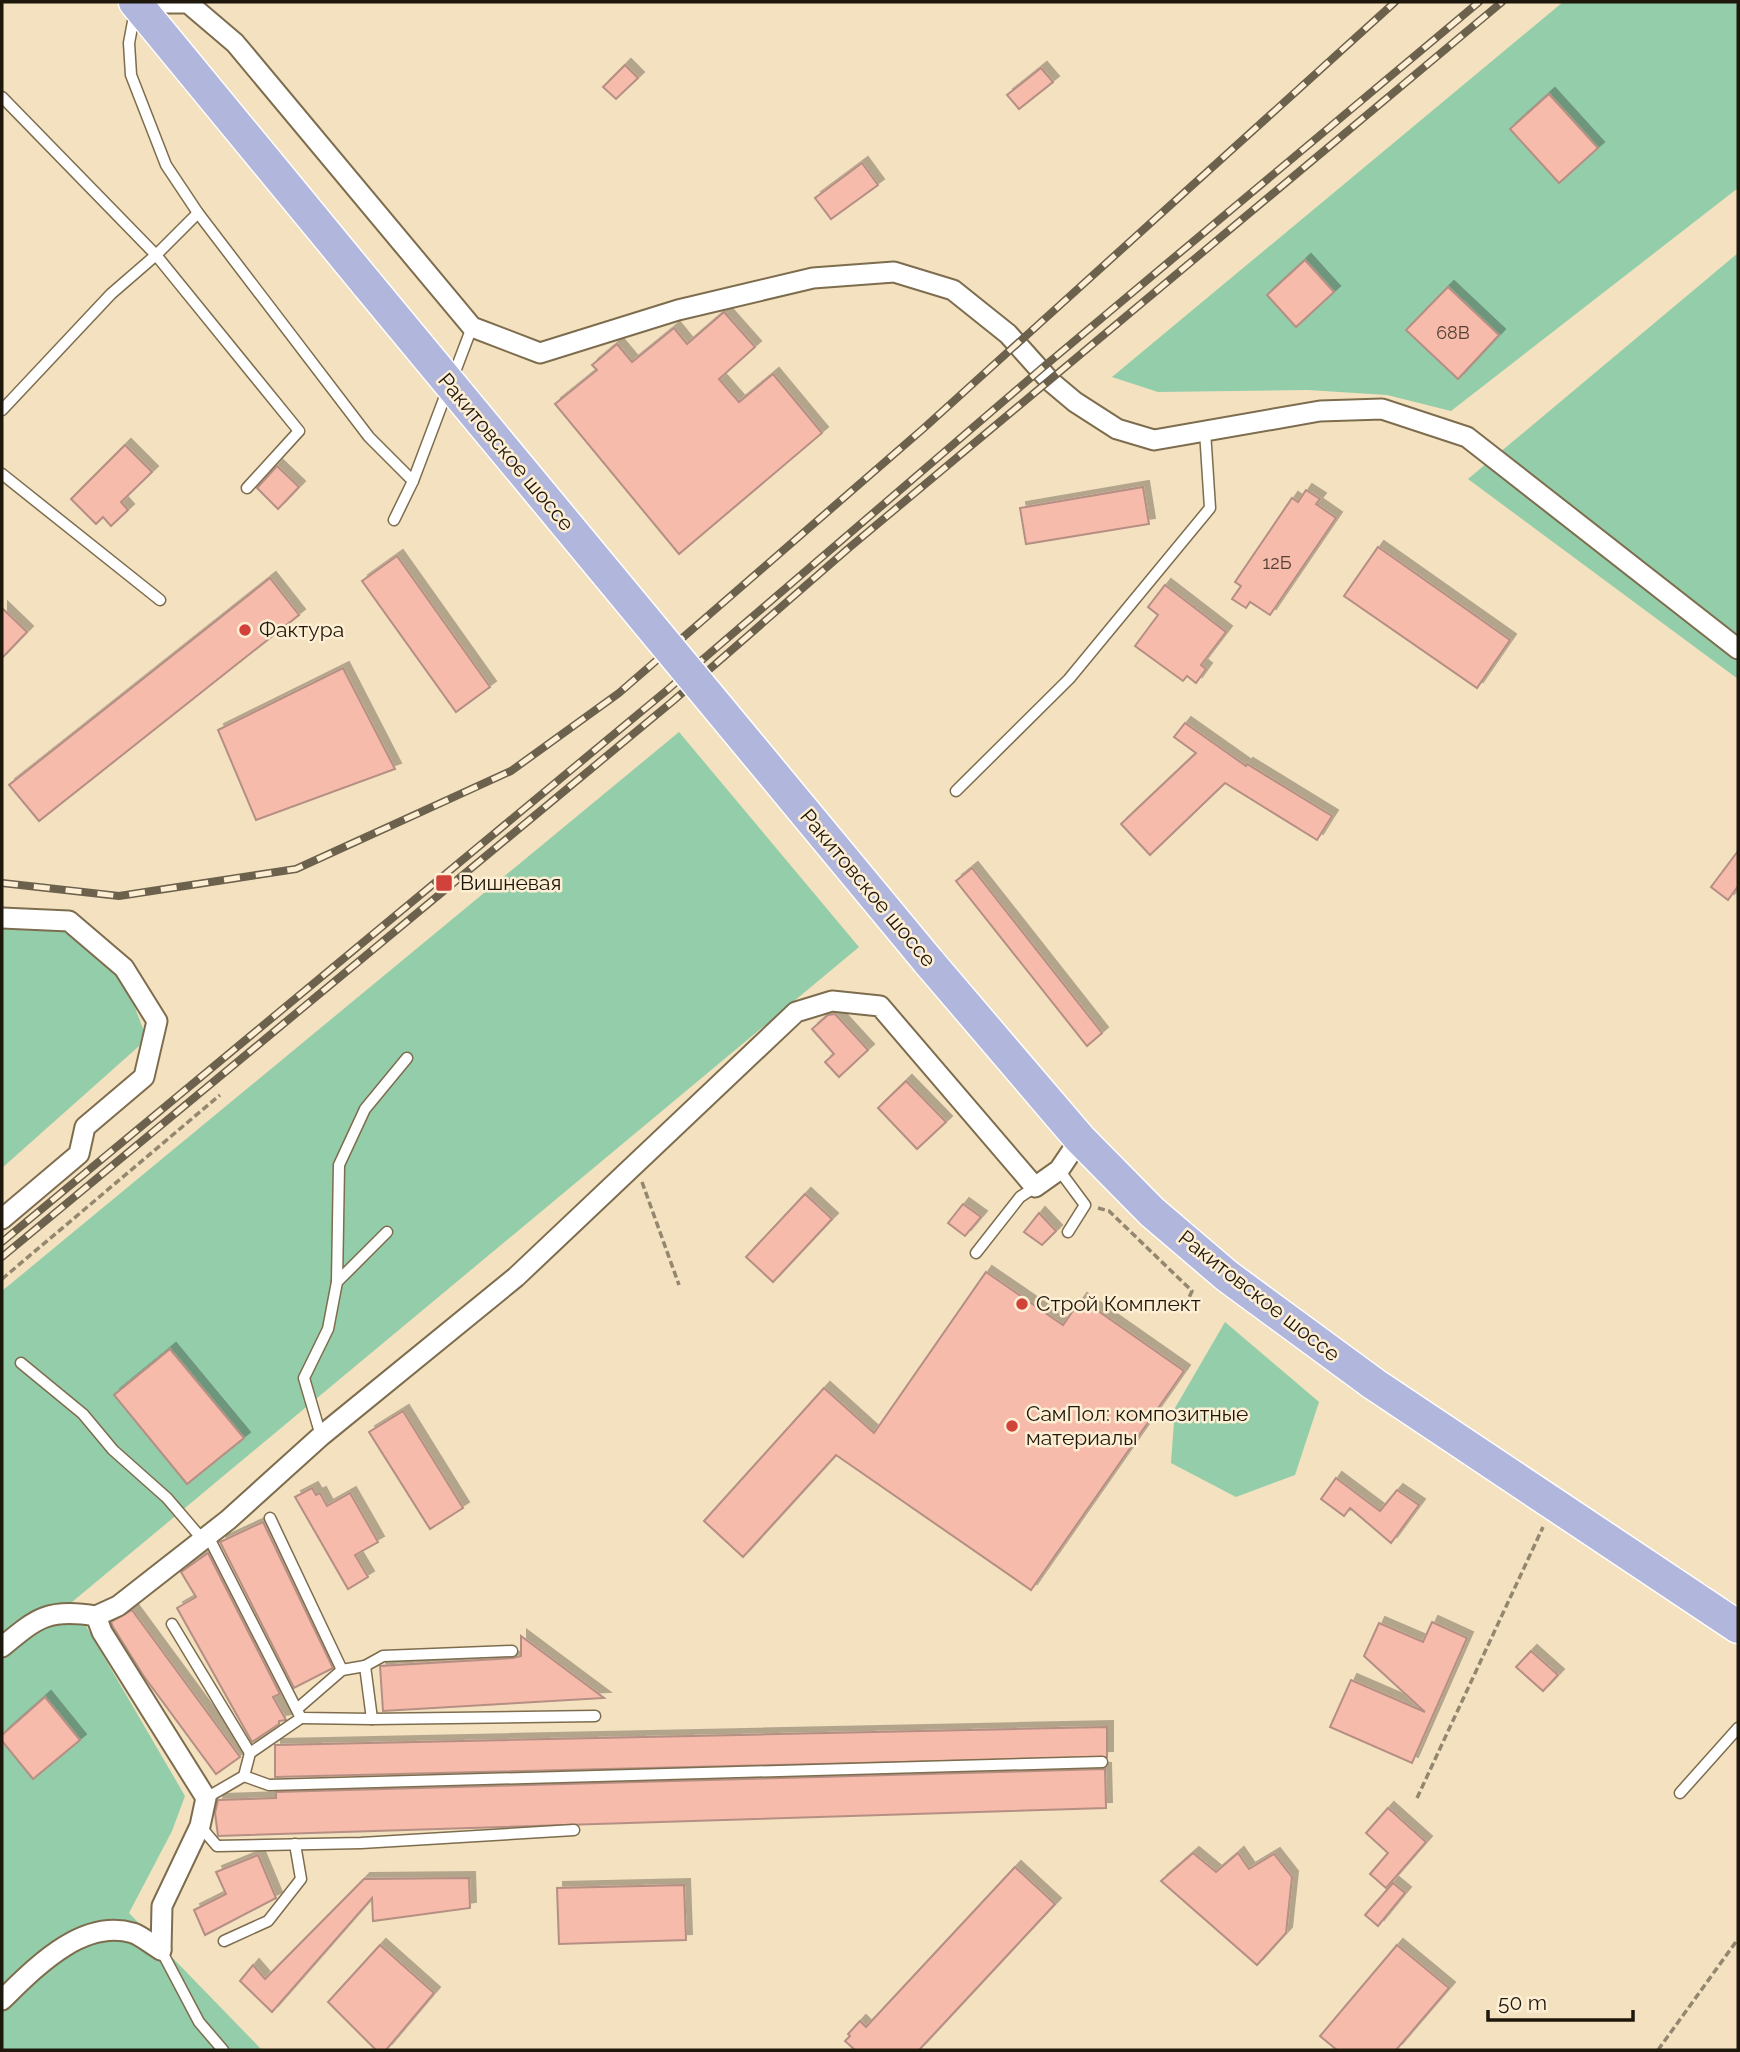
<svg xmlns="http://www.w3.org/2000/svg" width="1740" height="2052" viewBox="0 0 1740 2052" font-family="Raleway,sans-serif">
<style>
.green{fill:#94cdaa}
.building{fill:#f6bbab;stroke:#b58f84;stroke-width:2;filter:url(#shadow)}
.lines{fill:none;stroke-linecap:round;stroke-linejoin:round}
.service-casing{stroke:#7d6d4e;stroke-width:13}
.minor-casing{stroke:#7d6d4e;stroke-width:23}
.primary-casing{stroke:#fff;stroke-width:35}
.path{stroke:#94876f;stroke-width:3.5;stroke-dasharray:7 3.5;stroke-linecap:butt}
.service{stroke:#fff;stroke-width:10}
.minor{stroke:#fff;stroke-width:19}
.primary{stroke:#b1b6dc;stroke-width:32}
.rail-casing{stroke:#6c614d;stroke-width:8}
.rail{stroke:#feefd4;stroke-width:5;stroke-dasharray:16;stroke-linecap:butt}
.primary-bridge-casing{stroke:#fff;stroke-width:35;stroke-linecap:butt}
.primary-bridge{stroke:#b1b6dc;stroke-width:32}
.poi-dot{fill:#d0423a;stroke:#feefd4;stroke-width:2.5}
.labels{text-anchor:middle;stroke-width:5;stroke-linejoin:round;paint-order:stroke}
.number-label{font-size:18px;fill:#544033}
.street-label{font-size:21px;fill:#1e170b;stroke:#feefd4}
.poi-label{font-size:21px;fill:#1e170b;stroke:#feefd4;text-anchor:start}
</style>
<defs>
<filter id="shadow"><feDropShadow dx="6" dy="-6" stdDeviation="0" flood-color="#0004"/></filter>
</defs>
<rect width="100%" height="100%" fill="#f3e1bf"/>
<g class="green">
<polygon points="1563,2 1738,2 1738,188 1451,411 1387,395 1308,390 1158,392 1112,377"/>
<polygon points="1738,253 1738,679 1468,479"/>
<polygon points="679,732 859,947 72,1602 185,1796 172,1831 129,1913 262,2050 2,2050 2,1291"/>
<polygon points="2,908 49,914 120,969 147,1039 2,1168"/>
<polygon points="1225,1322 1319,1402 1295,1475 1236,1497 1171,1463 1175,1408"/>
</g>
<g class="building">
<polygon points="625,65 638,78 616,99 603,87"/>
<polygon points="1041,68 1053,82 1019,109 1007,95"/>
<polygon points="1549,94 1598,148 1559,183 1510,129"/>
<polygon points="862,163 878,185 831,219 815,198"/>
<polygon points="1305,260 1334,292 1296,327 1267,295"/>
<polygon points="1448,287 1499,335 1458,379 1406,330"/>
<polygon points="724,312 755,347 719,379 739,402 773,374 822,433 679,554 555,404 597,370 592,365 617,344 632,362 674,328 687,344"/>
<polygon points="125,445 152,472 121,502 128,510 111,526 103,517 96,524 71,499"/>
<polygon points="277,466 299,487 278,509 257,488"/>
<polygon points="1143,487 1149,524 1026,544 1020,508"/>
<polygon points="1306,490 1320,499 1316,504 1336,518 1270,615 1250,602 1246,608 1232,599 1241,586 1235,582 1292,498 1298,502"/>
<polygon points="1378,547 1510,640 1477,688 1344,596"/>
<polygon points="397,556 490,687 456,712 362,581"/>
<polygon points="270,578 299,615 39,821 9,785"/>
<polygon points="1165,585 1226,632 1201,665 1206,669 1196,683 1187,676 1183,681 1135,646 1158,615 1148,607"/>
<polygon points="2,608 27,632 2,658"/>
<polygon points="343,668 395,769 256,820 218,730"/>
<polygon points="1185,723 1246,766 1247,764 1332,816 1317,840 1225,783 1150,855 1121,824 1196,753 1174,737"/>
<polygon points="1738,851 1738,886 1728,900 1711,887"/>
<polygon points="972,868 1102,1033 1087,1046 956,881"/>
<polygon points="835,1014 868,1050 839,1077 825,1062 834,1054 812,1029 828,1015"/>
<polygon points="906,1081 946,1122 917,1149 878,1108"/>
<polygon points="805,1194 832,1219 773,1282 746,1257"/>
<polygon points="963,1204 981,1217 965,1236 948,1223"/>
<polygon points="1039,1213 1056,1231 1042,1245 1024,1232"/>
<polygon points="986,1272 1063,1325 1081,1299 1184,1371 1031,1590 836,1455 743,1557 704,1521 824,1388 874,1433"/>
<polygon points="170,1349 244,1438 187,1484 114,1395"/>
<polygon points="403,1411 463,1508 430,1529 369,1432"/>
<polygon points="1336,1478 1380,1511 1397,1490 1419,1505 1391,1543 1350,1508 1344,1516 1321,1499"/>
<polygon points="312,1488 316,1495 320,1493 327,1506 350,1493 378,1542 355,1555 368,1577 348,1589 295,1497"/>
<polygon points="263,1522 333,1668 294,1688 220,1542"/>
<polygon points="208,1553 280,1694 273,1697 286,1720 279,1721 279,1724 252,1742 177,1608 196,1597 181,1572"/>
<polygon points="132,1610 240,1757 216,1774 143,1675 113,1627 111,1622"/>
<polygon points="1432,1622 1467,1638 1412,1763 1330,1727 1351,1680 1425,1712 1364,1656 1379,1623 1423,1642"/>
<polygon points="521,1636 604,1698 383,1711 380,1666 513,1658 521,1656"/>
<polygon points="1531,1651 1558,1675 1543,1691 1516,1667"/>
<polygon points="45,1697 80,1740 33,1779 2,1741 2,1735"/>
<polygon points="1107,1727 1107,1757 275,1777 275,1745"/>
<polygon points="1105,1769 1106,1808 218,1836 215,1813 218,1800 276,1798 276,1792"/>
<polygon points="1388,1808 1426,1842 1386,1888 1370,1874 1388,1853 1366,1833"/>
<polygon points="1193,1853 1216,1872 1238,1853 1249,1869 1274,1854 1292,1877 1286,1933 1257,1965 1161,1881"/>
<polygon points="258,1855 276,1898 205,1935 194,1910 226,1894 216,1872"/>
<polygon points="1015,1867 1055,1904 919,2050 855,2050 845,2041 850,2036 848,2034 860,2021 866,2027"/>
<polygon points="469,1878 470,1908 373,1921 372,1898 272,2012 240,1981 253,1965 265,1979 364,1879"/>
<polygon points="1393,1883 1405,1893 1378,1926 1365,1915"/>
<polygon points="684,1885 686,1940 559,1944 557,1888"/>
<polygon points="380,1945 434,1993 386,2050 376,2050 328,2002"/>
<polygon points="1397,1945 1449,1988 1396,2050 1337,2050 1320,2036"/>
</g>
<g class="lines">
<defs>
<g id="service">
<polyline points="135,11 129,43 131,75 166,165 198,213 369,437 413,481"/>
<polyline points="2,97 156,255 198,213"/>
<polyline points="453,377 472,327"/>
<polyline points="2,410 111,294 156,255 299,431 247,488"/>
<polyline points="2,474 160,600"/>
<polyline points="394,520 413,481 447,391"/>
<polyline points="956,791 1069,679 1210,508 1205,431"/>
<polyline points="1059,1170 1085,1205 1068,1232"/>
<polyline points="976,1253 1020,1197 1035,1187"/>
<polyline points="337,1282 339,1165 365,1109 407,1058"/>
<polyline points="21,1363 83,1414 113,1450 167,1498 203,1540"/>
<polyline points="321,1436 304,1378 328,1329 337,1282 387,1232"/>
<polyline points="270,1518 342,1670"/>
<polyline points="172,1624 250,1753"/>
<polyline points="365,1666 383,1656 512,1651"/>
<polyline points="297,1709 342,1670 365,1666 372,1719 301,1718"/>
<polyline points="372,1719 595,1716"/>
<polyline points="244,1776 269,1785 1102,1762"/>
<polyline points="1680,1793 1738,1728"/>
<polyline points="206,1798 244,1776 250,1753 301,1718 208,1536"/>
<polyline points="200,1826 217,1846 361,1843 574,1830"/>
<polyline points="224,1941 268,1921 301,1879 295,1844"/>
<polyline points="161,1950 199,2022 223,2050"/>
</g>
<g id="minor">
<polyline points="136,3 188,3 235,43 472,327 540,353 678,310 813,278 894,272 953,290 1008,334 1050,381 1075,402 1117,429 1154,440 1320,411 1382,409 1467,437 1738,649"/>
<polyline points="2,918 69,921 124,968 157,1021 144,1077 85,1127 79,1154 2,1219"/>
<path d="M2,1647C37,1618 48,1608 96,1616"/>
<polyline points="161,1950 162,1906 200,1826 206,1798 102,1632 96,1616 118,1606 228,1520 321,1436 516,1277 796,1012 832,1001 880,1006 1035,1187 1059,1170 1080,1139"/>
<path d="M2,2000C35,1968 82,1918 133,1933C142,1936 152,1945 161,1950"/>
</g>
<g id="primary">
<polyline points="135,2 368,285"/>
<polyline points="928,961 1080,1139 1152,1212 1227,1276 1374,1384 1738,1627"/>
</g>
</defs>
<use href="#service" class="service-casing"/>
<use href="#minor" class="minor-casing"/>
<use href="#primary" class="primary-casing"/>
<g class="path">
<polyline points="642,1182 679,1285"/>
<polyline points="1098,1208 1109,1211 1192,1291 1187,1302"/>
<polyline points="2,1279 220,1095"/>
<polyline points="1417,1798 1543,1527"/>
<polyline points="1658,2050 1738,1939"/>
</g>
<use href="#service" class="service"/>
<use href="#minor" class="minor"/>
<use href="#primary" class="primary"/>
<defs>
<g id="rail">
<polyline points="2,883 119,896 296,869 511,771 619,693 924,428 1395,2"/>
<polyline points="2,1242 666,691 1041,369 1479,2"/>
<polyline points="2,1257 673,701 850,547 1502,2"/>
</g>
</defs>
<use href="#rail" class="rail-casing"/>
<use href="#rail" class="rail"/>
<defs>
<polyline id="primary-bridge" points="368,285 928,961"/>
</defs>
<use href="#primary-bridge" class="primary-bridge-casing"/>
<use href="#primary-bridge" class="primary-bridge"/>
</g>
<g class="poi-dot">
<circle cx="245" cy="630" r="7"/>
<rect x="435" y="874" width="18" height="18" rx="3.5"/>
<circle cx="1022" cy="1304" r="7"/>
<circle cx="1012" cy="1426" r="7"/>
</g>
<g class="labels">
<g class="number-label">
<text x="1453" y="339">68В</text>
<text x="1277" y="569">12Б</text>
</g>
<g class="street-label">
<text transform="translate(506 452) rotate(50)" y="7">Ракитовское шоссе</text>
<text transform="translate(868 888) rotate(50)" y="7">Ракитовское шоссе</text>
<text transform="translate(1259 1296) rotate(38)" y="7">Ракитовское шоссе</text>
</g>
<g class="poi-label">
<text x="259" y="637">Фактура</text>
<text x="460" y="890">Вишневая</text>
<text x="1036" y="1311">Строй Комплект</text>
<text x="1026" y="1421">СамПол: композитные<tspan x="1026" dy="24">материалы</tspan></text>
</g>
</g>
<rect width="1740" height="2052" fill="none" stroke="#1e170b" stroke-width="7"/>
<path d="M1488 2010v10h145v-10" fill="none" stroke="#1e170b" stroke-width="3.5"/>
<text x="1498" y="2010" font-size="21" fill="#1e170b" stroke="#feefd4" stroke-width="5" paint-order="stroke">50 m</text>
</svg>
